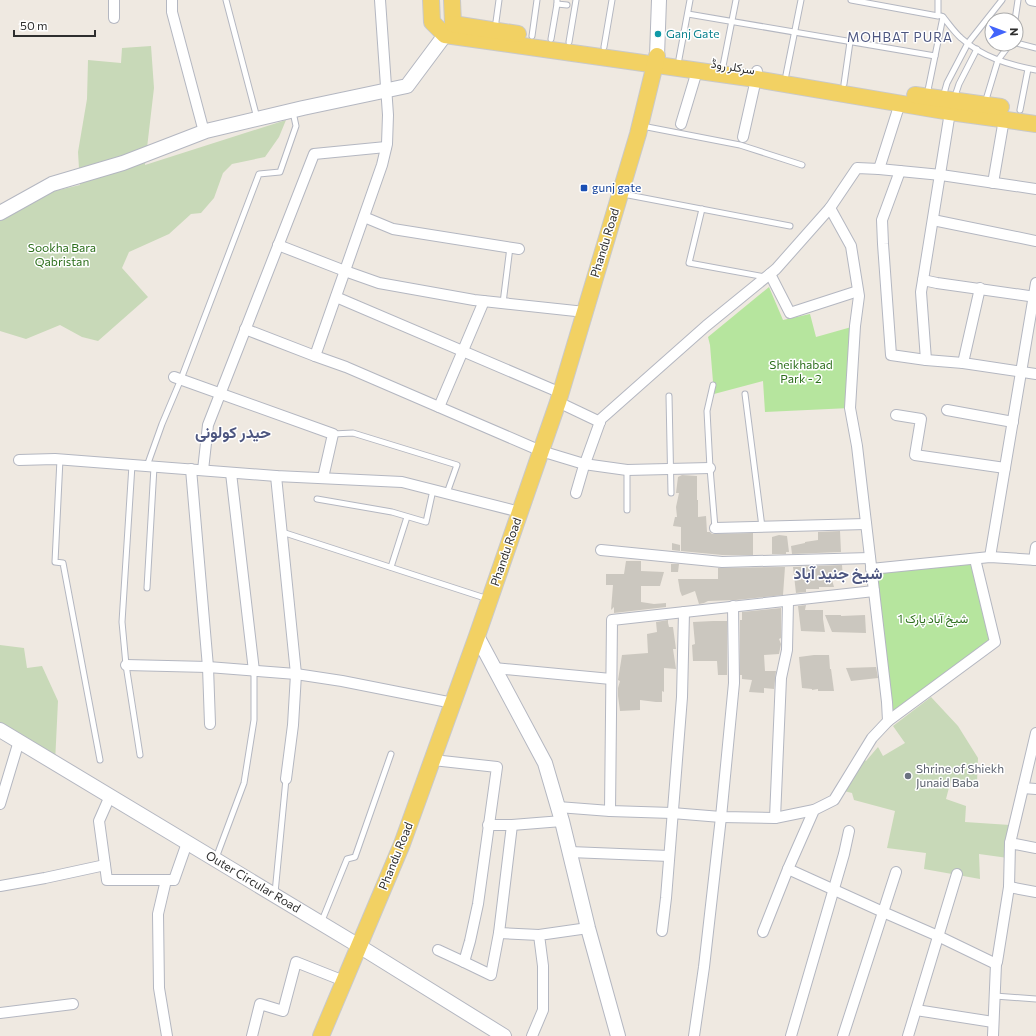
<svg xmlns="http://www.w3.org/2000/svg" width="1036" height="1036" viewBox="0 0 1036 1036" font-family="Commissioner,Vazirmatn,sans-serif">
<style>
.green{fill:#b6e59e}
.cemetery{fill:#c8d9b8}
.building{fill:#cbc7bf}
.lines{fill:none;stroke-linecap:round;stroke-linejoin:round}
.lane-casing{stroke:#b4b7c1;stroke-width:7}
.street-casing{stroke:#b4b7c1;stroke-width:12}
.secondary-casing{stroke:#b4b7c1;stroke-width:16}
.primary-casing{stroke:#c9c9c9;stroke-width:18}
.lane{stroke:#fff;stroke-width:5}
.street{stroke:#fff;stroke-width:10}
.secondary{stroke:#fff;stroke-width:14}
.primary{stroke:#f2d163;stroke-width:16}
.culture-dot{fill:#0f9aa8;stroke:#fff;stroke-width:1.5}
.transit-dot{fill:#1a4fb4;stroke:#fff;stroke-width:1.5}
.worship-dot{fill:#6b7280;stroke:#fff;stroke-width:1.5}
.labels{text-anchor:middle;stroke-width:3;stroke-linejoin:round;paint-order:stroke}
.culture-label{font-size:12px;fill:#0d838f;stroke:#fff;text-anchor:start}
.street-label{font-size:12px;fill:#2e2e2e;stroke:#fff}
.transit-label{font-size:12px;fill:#164399;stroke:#fff;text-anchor:start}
.park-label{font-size:12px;fill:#2c6e1b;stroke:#fff}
.worship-label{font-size:12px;fill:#5b616d;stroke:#fff;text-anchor:start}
.neighbourhood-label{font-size:13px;letter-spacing:1px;fill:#4d5680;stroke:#fff}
.district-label{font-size:16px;font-weight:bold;fill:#4d5680;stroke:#fff}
</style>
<rect width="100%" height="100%" fill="#efe9e1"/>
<g class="green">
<polygon points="769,287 783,320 810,314 816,337 855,326 850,408 765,412 763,381 714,394 710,345 708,337"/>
<polygon points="975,559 995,642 888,721 871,569"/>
</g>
<g class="cemetery">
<polygon points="151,46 154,88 145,165 286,120 279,137 265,157 232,164 223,173 214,198 201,213 191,214 169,234 129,252 122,268 148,297 98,341 82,337 60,325 26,339 0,331 0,221 46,193 80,185 78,152 87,99 88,60 121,63 122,48"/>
<polygon points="0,645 24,648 27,668 42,666 58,701 55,763 0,730"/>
<polygon points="931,697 958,726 978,758 977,783 951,780 946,799 966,806 965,822 1010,825 1008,858 979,854 980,879 924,869 926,853 887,848 895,811 854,800 852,793 840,790 861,757 866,761 878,747 883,756 905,743 893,726"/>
</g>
<g class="building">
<polygon points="682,475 697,476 697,500 698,500 698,517 706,516 707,532 710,532 712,534 715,534 753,533 753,555 722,555 681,551 681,527 673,526 675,517 677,517 676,507 679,493 676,493 678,477"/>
<polygon points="840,531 841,552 792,554 791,546 805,543 805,542 818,540 818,532"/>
<polygon points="779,535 787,536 789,552 786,552 786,554 772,554 772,537"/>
<polygon points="672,543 680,545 680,551 672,550"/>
<polygon points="626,561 641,561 641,571 664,572 660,586 641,586 641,602 654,604 666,603 666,607 614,613 614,607 611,610 613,585 606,585 606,574 624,574"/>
<polygon points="671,564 679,564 678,572 671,572"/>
<polygon points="842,565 843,578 832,580 834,587 819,587 819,589 806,589 806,592 796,593 793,567"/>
<polygon points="785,567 783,595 736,600 708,601 704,603 699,604 695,591 682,596 680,591 678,579 718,579 718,568"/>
<polygon points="806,605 805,610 823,610 823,619 825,632 801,631 798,606"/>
<polygon points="781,608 781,638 779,639 781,644 779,654 764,655 765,671 776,671 774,689 764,688 764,693 749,692 752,680 742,679 742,675 740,675 740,620 742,620 742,612"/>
<polygon points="825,615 841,615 841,616 865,615 866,633 832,632"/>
<polygon points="668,620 668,623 669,627 673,627 676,649 673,649 676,669 664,668 664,692 662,691 662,702 656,702 640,700 640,710 620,711 618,696 618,688 620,681 618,680 622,655 648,653 647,634 657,632 656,622"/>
<polygon points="713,621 727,621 727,675 718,675 717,661 693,661 692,645 695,644 693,622"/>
<polygon points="814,655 829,655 830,669 831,669 834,691 818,691 818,689 812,690 812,689 802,688 799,657"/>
<polygon points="876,667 878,678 851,681 846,668"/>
</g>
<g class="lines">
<defs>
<g id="lane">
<polyline points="226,0 257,118"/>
<polyline points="557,0 557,4 567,5"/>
<polyline points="851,0 938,16 938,0"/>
<polyline points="688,14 935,56"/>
<path d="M943,17C949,24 954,32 961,38C982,57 1009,65 1036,70"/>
<polyline points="1015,20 1018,0"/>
<polyline points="495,29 499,0"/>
<polyline points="532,36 537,0"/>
<polyline points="551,39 557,4"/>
<polyline points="569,42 576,0"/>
<polyline points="1016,43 1036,48"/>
<polyline points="604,47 612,0"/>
<polyline points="679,59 690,0"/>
<polyline points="723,66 736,0"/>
<polyline points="786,75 801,0"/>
<polyline points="844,84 850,42"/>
<polyline points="927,95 943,17 941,16"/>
<polyline points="943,97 947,83 968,43 1002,0"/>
<polyline points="954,99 959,84 977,49"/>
<polyline points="985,103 998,60 1010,44"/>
<polyline points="1020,110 1028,69"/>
<polyline points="642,126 740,145 802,165"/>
<polyline points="623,194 790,226"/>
<polyline points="702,209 689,263 765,277"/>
<polyline points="503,303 510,247"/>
<polyline points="713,385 707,411 710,468 715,528"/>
<polyline points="745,394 762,527"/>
<polyline points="669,396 671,493"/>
<polyline points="333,434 353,433 457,465 447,493"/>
<polyline points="60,459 55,562 63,563 100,760"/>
<polyline points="132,465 122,622 126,665 140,755"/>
<polyline points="147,466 162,424 181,379 259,174 280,172 296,126 293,112"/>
<polyline points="627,470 627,510"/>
<polyline points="317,499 392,512 426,522 433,490"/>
<polyline points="282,532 488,599"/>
<polyline points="391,567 407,517"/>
<polyline points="147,588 154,467"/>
<polyline points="216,858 244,783 254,720 254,671"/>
<polyline points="275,893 286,779"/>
<polyline points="321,923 347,859 355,857 391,754"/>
<polyline points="995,996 1036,999"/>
</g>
<g id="street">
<polyline points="172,0 172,12 204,132"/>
<polyline points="1031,0 1036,1"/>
<polyline points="114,18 114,0"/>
<polyline points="950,112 923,280 937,283 1036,297"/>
<polyline points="681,124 697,71"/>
<polyline points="743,137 756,79 757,71"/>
<polyline points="879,169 941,175 1036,189"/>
<polyline points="900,171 882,220 883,244 891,355 926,360 963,363"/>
<polyline points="993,183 1004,119"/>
<polyline points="364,217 393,229 519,249"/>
<polyline points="933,220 1036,241"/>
<polyline points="278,245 345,271 379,283 474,300 585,312"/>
<polyline points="770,274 790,313 858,291"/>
<polyline points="923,280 921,292 926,360"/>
<polyline points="980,288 963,363 1036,374"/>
<polyline points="336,297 561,393"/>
<polyline points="245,329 315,356 346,367 541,451 584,464 627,470 710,468"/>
<polyline points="315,356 382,165 387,144 388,115 380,0"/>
<polyline points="174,377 333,434 323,478"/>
<polyline points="558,402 600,422"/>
<polyline points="439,407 484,301"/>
<polyline points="947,410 1013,422"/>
<polyline points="896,415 921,419 915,455 1005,468"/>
<polyline points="19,460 55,459 276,476 402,482 520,512"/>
<polyline points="191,469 208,667 210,724"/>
<polyline points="203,470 208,425 314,154 386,147"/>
<polyline points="231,473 254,671"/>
<polyline points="276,476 296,674 293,725 286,779"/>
<polyline points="576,493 583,469 601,419 706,326 776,269 830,208 857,168 879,169 900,103"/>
<polyline points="715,528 866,524"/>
<polyline points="601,550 722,562 870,558"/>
<polyline points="990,557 1036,283"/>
<polyline points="1034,560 1036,547"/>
<polyline points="871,569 990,557 1036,560"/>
<polyline points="126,665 208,667 296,674 342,681 453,703"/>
<polyline points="494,668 611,679"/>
<polyline points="888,721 995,642 975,559"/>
<polyline points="433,760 497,767 478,904 470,941 464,962 491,975 499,933 512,825"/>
<polyline points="1023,788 1036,789"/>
<polyline points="0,804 19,741"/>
<polyline points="558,807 610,811 672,813 721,817 775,818 814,810"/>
<polyline points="610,811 612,620 874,591"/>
<polyline points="775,818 781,678 787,650 788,601"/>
<polyline points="488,825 512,825 562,821"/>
<polyline points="1010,843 1036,848"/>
<polyline points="570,852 669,856"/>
<polyline points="105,865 107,880 174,880 187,843"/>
<polyline points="788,869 883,912 938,936 996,964"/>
<polyline points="166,880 158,914 159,988 167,1036"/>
<polyline points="0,886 45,878 105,865 99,821 110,796"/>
<polyline points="1009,887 1036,892"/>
<polyline points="662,931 666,898 682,697 684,612"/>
<polyline points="763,932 788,869 814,810 834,800 872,738 888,721 887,702 857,446 850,408 855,326 859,296 851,246 830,208"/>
<polyline points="499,933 539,935"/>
<polyline points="438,950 464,962"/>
<polyline points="916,1010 993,1022"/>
<polyline points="0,1013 73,1004"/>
<polyline points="252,1036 260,1004 283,1011 296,962 344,981"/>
<polyline points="532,1036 543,1010 543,966 539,935 588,928"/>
<polyline points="694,1036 704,967 721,817 734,683 733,606"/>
<polyline points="791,1036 844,854 849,831"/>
<polyline points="843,1036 896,872"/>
<polyline points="908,1036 957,874"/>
<polyline points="993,1036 996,964 997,962 1009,887 1010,843 1036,733"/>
</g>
<g id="secondary">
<polyline points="657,56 659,0"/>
<polyline points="0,213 52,184 123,163 206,131 303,108 407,86 445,35"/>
<polyline points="477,636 545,763 562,821 588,928 618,1036"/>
<polyline points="0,730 359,946 504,1036"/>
</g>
<g id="primary">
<polyline points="431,0 432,22 445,35 756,79 950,112 1036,124"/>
<polyline points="452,0 453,24"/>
<polyline points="453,24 518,34"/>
<polyline points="915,95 1001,107"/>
<polyline points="321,1036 402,844 477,636 541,451 558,402 638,134 657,56"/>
</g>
</defs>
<use href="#lane" class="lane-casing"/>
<use href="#street" class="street-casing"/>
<use href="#secondary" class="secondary-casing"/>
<use href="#primary" class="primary-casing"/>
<use href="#lane" class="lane"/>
<use href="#street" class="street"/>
<use href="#secondary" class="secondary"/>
<use href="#primary" class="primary"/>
</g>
<circle class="culture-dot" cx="658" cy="34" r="4"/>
<rect class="transit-dot" x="580" y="184" width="8" height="8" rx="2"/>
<circle class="worship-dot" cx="908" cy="776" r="4"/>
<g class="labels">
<g class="culture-label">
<text x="666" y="38">Ganj Gate</text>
</g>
<g class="street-label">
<text transform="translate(733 67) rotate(9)" y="4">سرکلر روڈ</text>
<text transform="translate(605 243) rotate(-73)" y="4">Phandu Road</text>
<text transform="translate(506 552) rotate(-71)" y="4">Phandu Road</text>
<text transform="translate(396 856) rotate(-68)" y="4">Phandu Road</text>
<text transform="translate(253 882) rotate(31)" y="4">Outer Circular Road</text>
</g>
<g class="transit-label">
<text x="592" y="192">gunj gate</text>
</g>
<g class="park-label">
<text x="62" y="252">Sookha Bara<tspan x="62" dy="14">Qabristan</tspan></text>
<text x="801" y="369">Sheikhabad<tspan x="801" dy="14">Park - 2</tspan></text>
<text x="933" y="623">شیخ آباد پارک 1</text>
</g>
<g class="worship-label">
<text x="916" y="773">Shrine of Shiekh<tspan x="916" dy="14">Junaid Baba</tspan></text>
</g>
<g class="neighbourhood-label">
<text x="900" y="42">MOHBAT PURA</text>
</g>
<g class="district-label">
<text x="233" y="438">حیدر کولونی</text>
<text x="838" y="579">شیخ جنید آباد</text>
</g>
</g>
<g transform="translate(1004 32) rotate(89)"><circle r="19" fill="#ffffff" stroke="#ababab"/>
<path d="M0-3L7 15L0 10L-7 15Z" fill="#4264fb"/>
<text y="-6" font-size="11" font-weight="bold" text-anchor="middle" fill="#2e2e2e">N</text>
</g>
<path d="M14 30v6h81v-6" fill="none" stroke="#2e2e2e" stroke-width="2"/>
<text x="20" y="30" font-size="12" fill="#2e2e2e" stroke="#ffffff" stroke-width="3" paint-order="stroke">50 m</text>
</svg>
